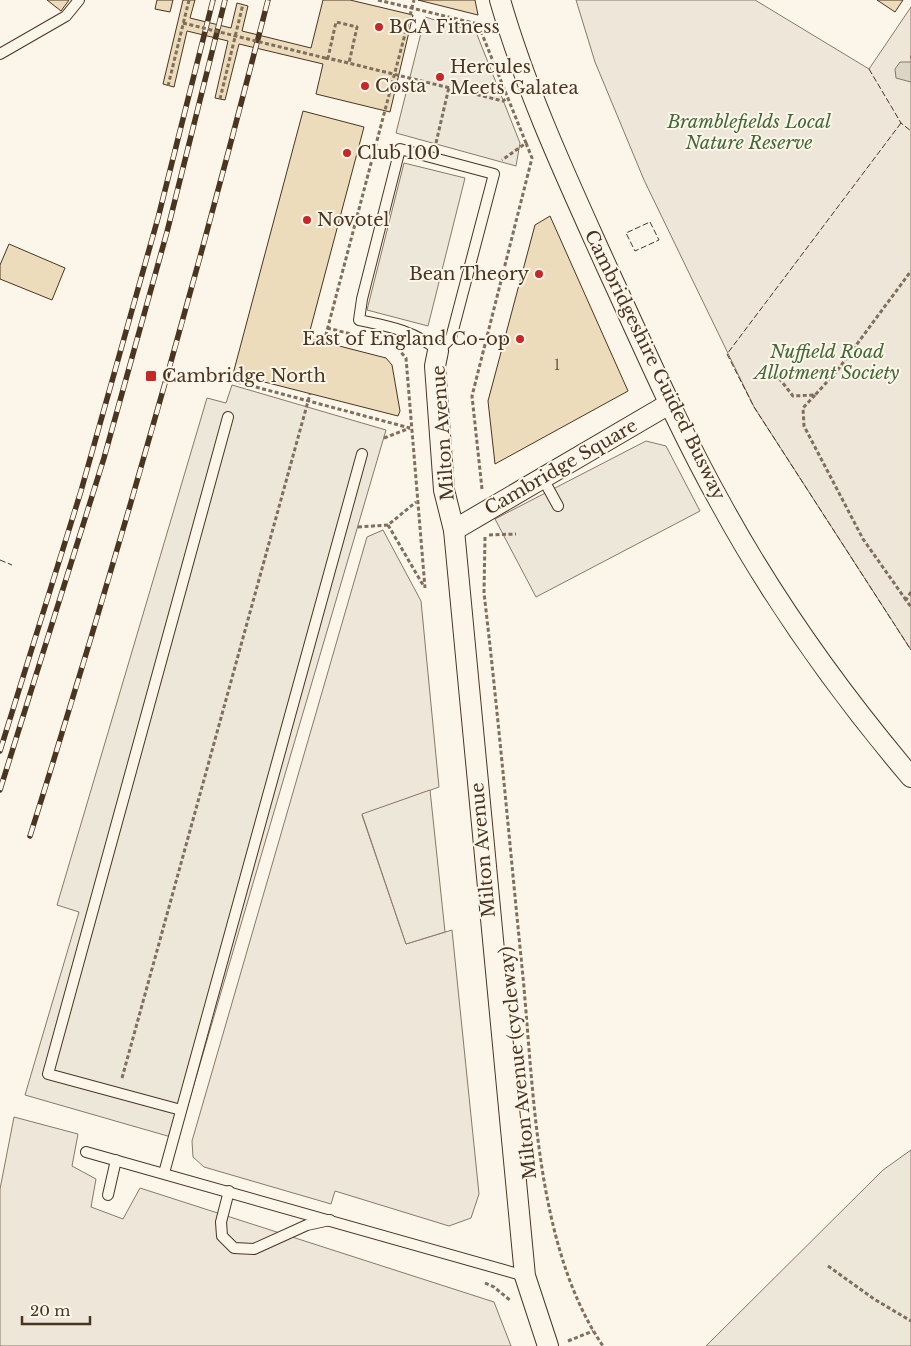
<svg xmlns="http://www.w3.org/2000/svg" width="911" height="1346" viewBox="0 0 911 1346" font-family="'Libre Baskerville',serif">
<style>
.green{fill:#ede6d9;stroke:#887966}
.parking{fill:#ede7d9;stroke:#887966}
.water{fill:#dcd4c6;stroke:#887966}
.building{fill:#ecdcbc;stroke:#4a3520}
.lines{fill:none;stroke-linecap:round;stroke-linejoin:round}
.lane-casing{stroke:#4a3520;stroke-width:12}
.street-casing{stroke:#4a3520;stroke-width:22}
.path{stroke:#7f6f5c;stroke-width:3;stroke-dasharray:4 2.5;stroke-linecap:butt}
.lane{stroke:#fbf6e9;stroke-width:10}
.street{stroke:#fbf6e9;stroke-width:20}
.rail-casing{stroke:#4a3520;stroke-width:5.5}
.rail{stroke:#fbf6e9;stroke-width:4;stroke-dasharray:11;stroke-linecap:butt}
.path-bridge{stroke:#7f6f5c;stroke-width:3;stroke-dasharray:4 2.5;stroke-linecap:butt}
.fence{stroke:#4a3520;stroke-width:1;stroke-dasharray:6 2.5;stroke-linecap:butt}
.poi-dot{fill:#c62828;stroke:#fbf6e9;stroke-width:2}
.labels{text-anchor:middle;stroke-width:4;stroke-linejoin:round;paint-order:stroke}
.number-label{font-size:15px;fill:#725f47}
.poi-label{font-size:18px;fill:#4a3520;stroke:#fbf6e9;text-anchor:start}
.park-label{font-size:18px;font-style:italic;fill:#436837;stroke:#fbf6e9}
.street-label{font-size:18px;fill:#4a3520;stroke:#fbf6e9}
</style>
<rect width="100%" height="100%" fill="#fbf6e9"/>
<g class="green">
<polygon points="576,0 755,0 869,69 911,7 911,650 754,407 644,180 595,62"/>
<polygon points="383,530 421,601 439,787 362,815 406,944 452,930 479,1194 471,1218 449,1226 335,1191 331,1204 204,1167 193,1157 192,1141 367,537"/>
<polygon points="14,1117 78,1134 72,1166 96,1179 91,1207 123,1219 140,1188 494,1302 511,1346 0,1346 0,1189"/>
</g>
<g class="parking">
<polygon points="425,17 476,32 520,143 516,166 396,133"/>
<polygon points="404,163 465,178 428,326 367,310"/>
<polygon points="232,385 386,430 178,1139 25,1095 79,912 57,905 207,398 226,403"/>
<polygon points="646,441 666,446 700,511 536,597 495,519"/>
<polygon points="430,790 445,932 406,944 362,814"/>
<polygon points="911,1150 911,1346 706,1346 883,1170"/>
</g>
<polygon class="water" points="900,62 911,62 911,82 896,78 895,69"/>
<g class="building">
<polygon points="47,0 69,0 61,11"/>
<polygon points="157,0 173,0 170,12 155,9"/>
<polygon points="183,0 195,0 190,18 231,28 237,3 248,6 242,31 311,48 323,0 350,0 413,15 390,112 316,94 323,64 239,44 225,100 215,98 228,41 187,31 174,87 163,84"/>
<polygon points="418,0 475,0 478,15"/>
<polygon points="877,0 903,0 895,12"/>
<polygon points="303,111 364,127 308,338 386,358 392,365 400,411 398,416 233,374"/>
<polygon points="550,216 628,391 495,464 488,401 535,225"/>
<polygon points="9,244 65,268 52,300 0,279 0,265"/>
</g>
<g class="lines">
<defs>
<g id="lane">
<polyline points="0,54 66,16 79,0"/>
<path d="M400,149L494,174L451,338L438,351C416,331 388,326 359,320L362,299Z"/>
<polyline points="542,477 558,506"/>
<polyline points="181,1110 48,1074 228,417"/>
<polyline points="86,1152 525,1276"/>
<polyline points="164,1173 362,454"/>
<polyline points="229,1191 221,1222 222,1236 234,1248 254,1249 307,1225 330,1220"/>
<polyline points="108,1195 116,1160"/>
</g>
<g id="street">
<path d="M500,0C527,94 569,183 609,272C645,350 679,429 721,504C774,601 839,692 911,777"/>
<polyline points="438,351 435,366 444,490 454,530 525,1276 548,1346"/>
<polyline points="454,530 669,404"/>
</g>
</defs>
<use href="#lane" class="lane-casing"/>
<use href="#street" class="street-casing"/>
<g class="path">
<polyline points="378,0 478,24 526,143 502,160"/>
<polyline points="910,57 911,57"/>
<polyline points="325,58 349,63 357,27 336,22 328,58 503,101 507,98"/>
<polyline points="168,86 189,0"/>
<polyline points="220,99 243,4"/>
<polyline points="436,143 449,87"/>
<polyline points="327,328 351,334"/>
<polyline points="324,342 414,0"/>
<polyline points="397,348 406,358 425,588"/>
<polyline points="775,373 793,396 815,395 837,371 911,271"/>
<polyline points="237,382 410,428"/>
<polyline points="815,395 803,408 804,426 863,539 906,600"/>
<polyline points="384,438 410,428"/>
<polyline points="482,489 472,396 532,158 526,143"/>
<polyline points="388,525 423,585"/>
<polyline points="358,527 388,525 416,502"/>
<polyline points="489,535 516,534"/>
<path d="M485,537L484,593C499,721 510,849 523,977C534,1093 536,1248 603,1346"/>
<polyline points="911,592 906,600 911,607"/>
<polyline points="122,1078 310,394"/>
<polyline points="828,1266 874,1299 911,1321"/>
<polyline points="485,1283 494,1287 511,1301"/>
<polyline points="568,1341 593,1331"/>
</g>
<use href="#lane" class="lane"/>
<use href="#street" class="street"/>
<defs>
<g id="rail">
<polyline points="0,751 81,491 158,218 213,0"/>
<polyline points="0,790 104,458 167,232 225,0"/>
<path d="M30,836C117,560 196,281 268,0"/>
</g>
</defs>
<use href="#rail" class="rail-casing"/>
<use href="#rail" class="rail"/>
<polyline class="path-bridge" points="183,23 325,58"/>
<g class="fence">
<polyline points="869,69 901,123 911,131"/>
<polyline points="901,123 727,354 754,407 911,650"/>
<polygon points="650,222 659,240 635,251 626,233"/>
<polyline points="0,560 12,565"/>
</g>
</g>
<g class="poi-dot">
<circle cx="379" cy="27" r="5"/>
<circle cx="440" cy="77" r="5"/>
<circle cx="365" cy="86" r="5"/>
<circle cx="347" cy="153" r="5"/>
<circle cx="307" cy="220" r="5"/>
<circle cx="539" cy="274" r="5"/>
<circle cx="520" cy="339" r="5"/>
<rect x="145" y="370" width="12" height="12" rx="2.5"/>
</g>
<g class="labels">
<g class="number-label">
<text x="557" y="370">1</text>
</g>
<g class="poi-label">
<text x="389" y="33">BCA Fitness</text>
<text x="450" y="73">Hercules<tspan x="450" dy="21">Meets Galatea</tspan></text>
<text x="375" y="92">Costa</text>
<text x="357" y="159">Club 100</text>
<text x="317" y="226">Novotel</text>
<text x="529" y="280" text-anchor="end">Bean Theory</text>
<text x="510" y="345" text-anchor="end">East of England Co-op</text>
<text x="162" y="382">Cambridge North</text>
</g>
<g class="park-label">
<text x="749" y="128">Bramblefields Local<tspan x="749" dy="21">Nature Reserve</tspan></text>
<text x="827" y="358">Nuffield Road<tspan x="827" dy="21">Allotment Society</tspan></text>
</g>
<g class="street-label">
<text transform="translate(655 365) rotate(64)" y="6">Cambridgeshire Guided Busway</text>
<text transform="translate(443 433) rotate(-94)" y="6">Milton Avenue</text>
<text transform="translate(561 467) rotate(-30)" y="6">Cambridge Square</text>
<text transform="translate(483 850) rotate(-95)" y="6">Milton Avenue</text>
<text transform="translate(518 1063) rotate(-96)" y="6">Milton Avenue (cycleway)</text>
</g>
</g>
<path d="M22 1316v8h68v-8" fill="none" stroke="#4a3520" stroke-width="2.5"/>
<text x="30" y="1316" font-size="15" fill="#4a3520" stroke="#fbf6e9" stroke-width="4" paint-order="stroke">20 m</text>
</svg>
